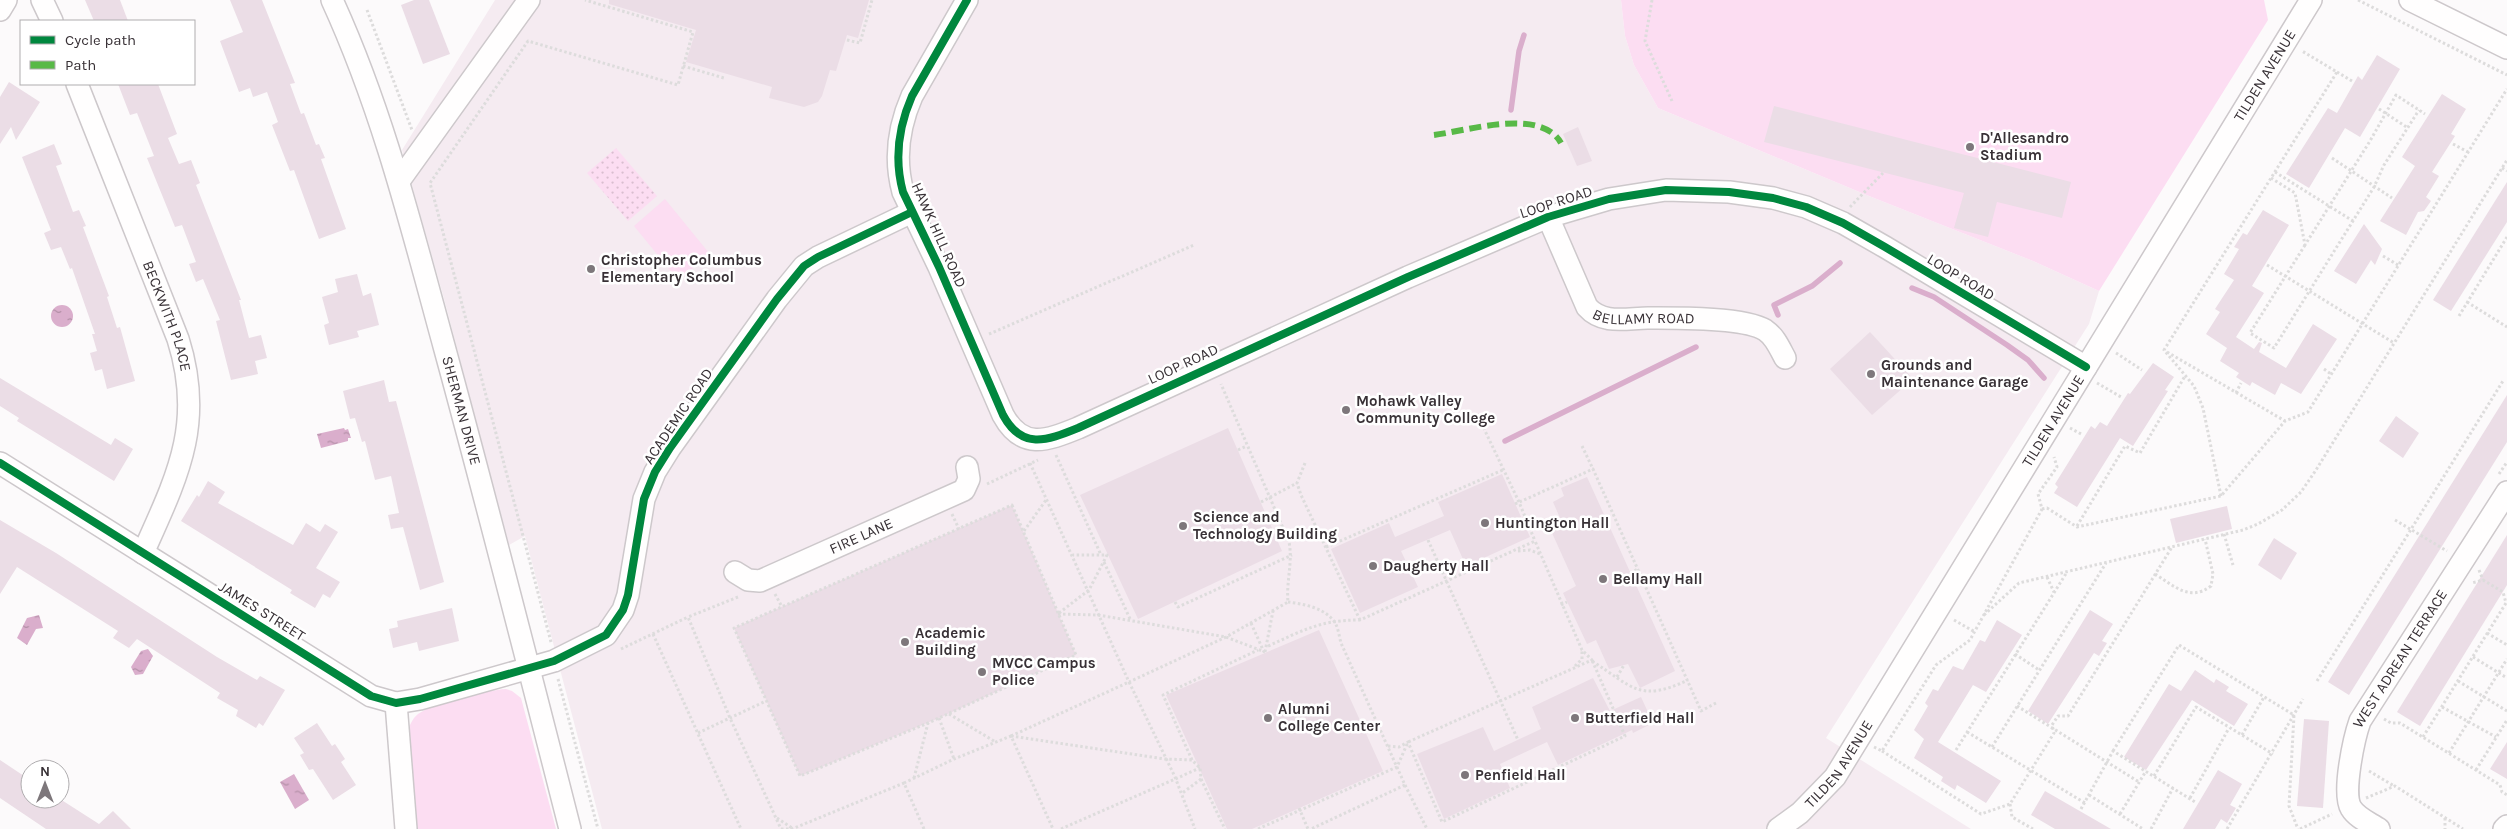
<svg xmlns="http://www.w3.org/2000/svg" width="2507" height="829" viewBox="0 0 2507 829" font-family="Karla,sans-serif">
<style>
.built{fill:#f5ebf1}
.grass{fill:#fcddf2}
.park{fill:url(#park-dots)}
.water{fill:url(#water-ripples)}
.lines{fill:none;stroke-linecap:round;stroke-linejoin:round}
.stream{stroke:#daaecc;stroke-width:5.5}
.building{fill:#ebdde6}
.minor-casing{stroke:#cdc8cb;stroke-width:24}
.path{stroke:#dddcdc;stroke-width:3;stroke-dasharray:2.5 2.5;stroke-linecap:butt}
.minor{stroke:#fffefe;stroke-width:21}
.quiet{stroke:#58b947;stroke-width:6;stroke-dasharray:12 6;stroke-linecap:butt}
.cycleway-casing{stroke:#fff;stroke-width:11}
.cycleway{stroke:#00873e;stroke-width:8}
.poi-dot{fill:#7d777b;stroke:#fff;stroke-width:2}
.labels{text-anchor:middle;stroke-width:5;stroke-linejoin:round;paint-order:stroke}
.street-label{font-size:15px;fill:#383136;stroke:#fff}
.poi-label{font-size:15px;font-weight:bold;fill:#383136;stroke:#fff;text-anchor:start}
</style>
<defs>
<pattern id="park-dots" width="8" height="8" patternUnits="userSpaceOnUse" patternTransform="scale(1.25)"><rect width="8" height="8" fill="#fcddf2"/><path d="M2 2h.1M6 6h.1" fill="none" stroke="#d9bed0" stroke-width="1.8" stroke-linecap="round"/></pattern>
<pattern id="water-ripples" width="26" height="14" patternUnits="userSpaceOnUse" patternTransform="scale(1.25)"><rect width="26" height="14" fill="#daaecc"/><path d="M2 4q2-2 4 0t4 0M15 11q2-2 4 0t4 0" fill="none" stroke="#b28ea6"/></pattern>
</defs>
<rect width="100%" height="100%" fill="#fcfafb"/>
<polygon class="built" points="495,0 1621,0 1625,36 1634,65 1658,108 1869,196 2033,261 2099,291 2089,324 1826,738 1971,829 602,829 525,536 509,545 443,295 402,150"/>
<g class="grass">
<polygon points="1621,0 2264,0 2268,20 2099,291 2033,261 1869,196 1658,108 1634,65 1625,36"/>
<polygon points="665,199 709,253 679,281 634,226"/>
<path d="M506,689L512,691L521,698L556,829H416L407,734C409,726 412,719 418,714C433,703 487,690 506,689Z"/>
</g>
<polygon class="park" points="616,148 657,196 628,221 587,173"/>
<g class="water">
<circle cx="62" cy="316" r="11"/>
<polygon points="344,428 345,430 348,429 351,438 348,438 348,441 321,448 317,434"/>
<polygon points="39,615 43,628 36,629 27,645 17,638 27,618"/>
<polygon points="148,649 153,656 143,674 135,675 131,667 141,651"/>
<polygon points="294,774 309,800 295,809 280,782"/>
</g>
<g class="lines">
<g class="stream">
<polyline points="1511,110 1519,51 1524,35"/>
<polyline points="1912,288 1934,297 2007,345 2028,360 2044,378"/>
<polyline points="1778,315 1774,305 1812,286 1840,263"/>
<polyline points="1505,441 1696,347"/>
</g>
</g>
<g class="building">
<polygon points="85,0 120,0 128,21 94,21"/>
<polygon points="230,0 262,0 295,83 290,84 301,114 304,113 316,145 319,144 325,158 321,159 346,229 319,239 294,170 290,171 272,125 278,122 267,92 253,97 250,88 239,92 220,41 243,32"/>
<polygon points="414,0 429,0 450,54 423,64 401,5"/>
<polygon points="609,0 869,0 858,38 847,35 836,71 830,70 822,96 818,102 804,107 769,98 772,87 686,62 696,30 609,4"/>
<polygon points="2377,55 2400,69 2360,137 2345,128 2309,188 2286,174 2328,108 2337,113 2358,76 2362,80"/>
<polygon points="9,82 40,102 16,140 11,127 0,144 0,97"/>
<polygon points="118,84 158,84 177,134 168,138 179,164 191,160 200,183 196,185 241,300 239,300 249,338 261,335 267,358 255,361 258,374 231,380 216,321 220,320 203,279 196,282 189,264 196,262 182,225 175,227 147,158 154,156 137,113 130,115"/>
<polygon points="2442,94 2466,109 2451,134 2455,136 2432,172 2439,176 2426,197 2431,201 2424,211 2418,212 2406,235 2380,221 2415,166 2402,157"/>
<polygon points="1774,106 2071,182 2062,218 1997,202 1988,237 1954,228 1964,193 1764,142"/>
<polygon points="1578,127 1592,161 1577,166 1563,134"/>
<polygon points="54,144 62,164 56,166 73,212 79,210 86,226 83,227 109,296 107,297 117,328 120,327 135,381 107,389 102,369 95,371 90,353 97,351 92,334 95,334 72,268 70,269 61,247 51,250 44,233 51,230 22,157"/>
<polygon points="2507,182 2507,222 2451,311 2433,300"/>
<polygon points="2263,210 2289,225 2252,286 2264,293 2236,337 2254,349 2259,342 2262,343 2259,352 2286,368 2313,324 2337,339 2301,394 2281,383 2275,395 2252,382 2250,386 2236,377 2239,373 2220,361 2227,348 2206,334 2220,312 2215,309 2234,280 2224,274 2239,249 2234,247 2243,233 2247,235"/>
<polygon points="2364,224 2382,249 2375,265 2371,260 2356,284 2334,271"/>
<polygon points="357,274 363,296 371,293 379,325 357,331 359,337 329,345 324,325 329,323 322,297 338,292 335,279"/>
<polygon points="1870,332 1913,379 1872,415 1830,369"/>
<polygon points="2153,363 2174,377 2165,390 2168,391 2133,446 2120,438 2077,507 2054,493 2058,487 2055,484 2091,426 2095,429 2100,422 2107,426 2128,393 2130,394"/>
<polygon points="0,378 111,445 115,438 133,449 114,481 17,421 19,418 0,406"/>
<polygon points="384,380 389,402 396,401 444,582 420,590 403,527 391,529 388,515 399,513 391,476 375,480 365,441 362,442 355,418 350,419 343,391"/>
<polygon points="2507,395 2507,442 2349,695 2328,682"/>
<polygon points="2396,416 2419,433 2403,458 2379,441"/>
<polygon points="1228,428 1282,551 1138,619 1080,495"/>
<polygon points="1502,474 1530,537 1466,566 1450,530 1401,551 1418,587 1360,613 1331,549 1389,523 1395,537 1444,516 1438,502"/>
<polygon points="1587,477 1675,671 1640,688 1628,664 1609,669 1596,640 1587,644 1563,593 1576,586 1548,524 1560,518 1553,502 1564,496 1561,488"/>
<polygon points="208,481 225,492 218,503 293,545 306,523 320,532 325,524 338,532 316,568 340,582 330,598 323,594 315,608 290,593 292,590 181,521 197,495 199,497"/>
<polygon points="1012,505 1076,655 939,718 800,776 734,628"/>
<polygon points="2227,506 2232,529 2176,543 2170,519"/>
<polygon points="0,520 56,553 217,657 257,680 260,676 285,690 263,726 259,723 256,728 236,716 238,710 217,698 220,693 137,639 129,648 113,638 118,631 17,567 0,594"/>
<polygon points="2507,535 2507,585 2420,726 2397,712"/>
<polygon points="2274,538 2297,553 2281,580 2258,565"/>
<polygon points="452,608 459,641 419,651 417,642 393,648 389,629 398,627 397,621"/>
<polygon points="2090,610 2113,624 2102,641 2107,643 2099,656 2094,653 2048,724 2028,711"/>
<polygon points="1997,620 2022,635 1986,692 1973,685 1938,742 2001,781 1986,803 1957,785 1955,790 1941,781 1943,777 1914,758 1924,739 1914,730 1928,706 1925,703 1933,689 1938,691 1953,666 1963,670 1980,640 1985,642"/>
<polygon points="1319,630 1383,771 1252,829 1227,829 1166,695"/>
<polygon points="2195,670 2214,683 2216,679 2229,687 2226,691 2248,704 2234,726 2192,700 2146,770 2124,757 2169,684 2181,691"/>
<polygon points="1593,678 1610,711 1641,697 1653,723 1633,733 1632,730 1558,765 1547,742 1500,764 1510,788 1444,819 1417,754 1483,727 1494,751 1541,729 1532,707"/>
<polygon points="2304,719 2329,721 2323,808 2297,806"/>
<polygon points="317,723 332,746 335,744 345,759 341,762 356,785 333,800 313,769 309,770 300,755 304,753 294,738"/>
<polygon points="2507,742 2507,779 2490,769"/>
<polygon points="0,760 30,780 30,799 60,799 99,824 113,811 131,829 46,829 0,798"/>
<polygon points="2218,770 2242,784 2230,805 2236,808 2227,823 2221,819 2215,829 2183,829"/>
<polygon points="2045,791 2111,829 2055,829 2031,815"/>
</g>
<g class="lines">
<defs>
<g id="minor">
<polyline points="42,0 52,21"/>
<path id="s1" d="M332,0C383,111 412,229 444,346C488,507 529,668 570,829"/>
<path d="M967,0L912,96C898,128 894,159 903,192L939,267L1003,415C1022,450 1046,441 1078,428L1408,277L1548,217L1609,199L1666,190L1729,192L1773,198L1806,207L1843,223L1885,247L2086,367"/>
<polyline points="2410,0 2507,48"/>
<polyline points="0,10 6,0"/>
<path id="s2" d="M77,84L178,339C205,424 177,477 143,553"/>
<polyline points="399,181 529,0"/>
<path id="s3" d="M1548,217L1587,307C1603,325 1627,318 1648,318C1675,318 1744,317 1765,330C1775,337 1779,347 1785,358"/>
<polyline points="0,463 371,696 396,703 420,699 554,661 606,635 623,610 628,595 644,499 655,472 670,448 777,299 804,266 818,257 912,212"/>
<path id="s4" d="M735,572L748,580L760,581L964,490L969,479L967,467"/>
<polyline points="396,703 406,829"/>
<path id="s5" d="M1778,829L1800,813L1835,777L2311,0"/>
<path id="s6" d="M2379,829C2370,823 2357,818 2351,808C2342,793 2354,738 2360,721L2507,492"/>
<polyline points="2504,829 2507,826"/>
</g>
</defs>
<use href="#minor" class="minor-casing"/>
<g class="path">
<polyline points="1652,0 1645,41 1672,101"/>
<polyline points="2358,0 2507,75"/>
<polyline points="367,10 412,130"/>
<polyline points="847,40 860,43 872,0"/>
<polyline points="683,66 724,78"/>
<polyline points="2337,72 2352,81"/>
<polyline points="2379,109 2408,128"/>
<polyline points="2453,144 2468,152"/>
<polyline points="2332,158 2392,198"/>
<polyline points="2502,168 2507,171"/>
<polyline points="2275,172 2353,221"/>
<polyline points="2271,178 2295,193 2305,245 2370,141 2396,95 2425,114"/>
<polyline points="1850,207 1883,173"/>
<polyline points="2305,245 2250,333 2274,348 2374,187 2384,165 2419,110"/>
<polyline points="2383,256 2398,265"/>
<polyline points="2267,265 2394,343"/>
<polyline points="2467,302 2507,327"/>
<polyline points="2459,316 2507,237"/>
<polyline points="989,334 1194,245"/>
<polyline points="2167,352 2285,421"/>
<polyline points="2116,353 2142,370"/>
<polyline points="2324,369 2331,374"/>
<polyline points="2097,383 2121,397"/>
<polyline points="2236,393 2241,383"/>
<polyline points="1477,414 1519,502 1535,541"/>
<polyline points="2070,428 2083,435"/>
<polyline points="1582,446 1593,469"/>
<polyline points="1238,450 1247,446"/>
<polyline points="1056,455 1101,555"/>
<path d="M1030,463L1129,682L1226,637L1288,602C1286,582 1293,562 1289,542L1221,384"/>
<polyline points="1305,463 1297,483 1301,495 1360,620"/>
<polyline points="2499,474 2507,462"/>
<polyline points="987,484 1038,460"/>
<polyline points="2221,496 2203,408 2194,386 2164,350 2337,72 2302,51"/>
<polyline points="1261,502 1297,483"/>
<polyline points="1515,504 1593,469 1701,711 1716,703"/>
<polygon points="1012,505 1076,655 928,723 800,776 734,628"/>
<polyline points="2042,509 2047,508 2077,527 2221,496 2285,421 2308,412 2507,89"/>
<polyline points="952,514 959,529"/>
<polyline points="2395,520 2447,551"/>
<polyline points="2077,526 2125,446 2140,453 2185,376"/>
<polyline points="1530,529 1557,517"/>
<polyline points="1024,531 1046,500"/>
<polyline points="2224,534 2233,565"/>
<polyline points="1428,540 1518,740"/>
<polyline points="1326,547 1503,470"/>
<polyline points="1518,551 1530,550 1540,554"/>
<polyline points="1104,562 1131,621"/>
<polyline points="2479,570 2483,580"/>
<polyline points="1630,573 1638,569"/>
<path d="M2155,574C2174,586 2190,602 2211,586L2213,574L2205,539"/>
<polyline points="2047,577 2054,592"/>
<polyline points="775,594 782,607"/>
<polyline points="738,597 688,617 730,718 781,829"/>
<polyline points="1175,602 1178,607 1292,555"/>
<path d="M1288,602C1303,604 1322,607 1333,620C1338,625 1339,636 1341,643L1405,785L1311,829"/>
<polyline points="1561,605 1567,602"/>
<polyline points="1059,613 1089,590 1107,555 1073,555"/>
<polyline points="1058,614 1098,615 1226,637 1265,652"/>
<polyline points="1984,615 2019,583 2243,530 2258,524 2282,510 2301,492 2316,470 2507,160"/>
<polyline points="1954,620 1975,632"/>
<polyline points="1251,623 1264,652"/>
<polyline points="2487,633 2507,645"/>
<polyline points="653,634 741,829"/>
<polyline points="551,642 430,183 528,41 678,85 693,32 585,0"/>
<polyline points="621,649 688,617"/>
<polyline points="1265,652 1273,611"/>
<polyline points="2015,654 2039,670"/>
<polyline points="2473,657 2507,678"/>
<path d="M1592,661C1633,687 1639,703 1688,680"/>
<polyline points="1575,666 1582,659 1582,650"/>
<polyline points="1617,677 1624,665"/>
<polyline points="558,679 598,829"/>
<polyline points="2317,681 2503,381"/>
<polyline points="2458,681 2507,711"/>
<polyline points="2017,706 2139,782"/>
<polyline points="2442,707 2496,737"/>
<polyline points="949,714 994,741"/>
<polyline points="939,718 954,759"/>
<polyline points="2384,719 2391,723 2400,723 2500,785 2502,792 2507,795"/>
<polyline points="1967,732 2085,803"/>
<polyline points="698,733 766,701"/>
<polyline points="2242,735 2264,697"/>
<polyline points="1011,736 1129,682 1175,777 1195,829"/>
<polyline points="1011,736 1165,759 1192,760 1200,768 1201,779 1181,794"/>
<polyline points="2423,737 2506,603 2503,592 2483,580 2472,583"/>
<polyline points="1388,746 1399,747 1408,742 1442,822 1625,736 1592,660"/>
<polyline points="1874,747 1882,751 1936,665 1970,640 2042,509 2038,494 2057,467 2054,457"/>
<polyline points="1992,747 2106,563"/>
<polyline points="1956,750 2067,572"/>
<polyline points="1882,751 1981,814 2010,804 2054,733 2052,725 2058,716 2068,716 2172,547"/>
<polyline points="2113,751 2179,645 2294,715 2289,806 2298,829"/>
<polyline points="2449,753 2507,659"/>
<polyline points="1192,760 1163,695 1258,650"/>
<polyline points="2476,770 2507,720"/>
<polyline points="2369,771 2394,786"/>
<polyline points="2154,776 2196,707 2273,754"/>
<polyline points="914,778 928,723"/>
<polyline points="1201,779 1225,829"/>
<polyline points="1405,785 1427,829"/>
<polyline points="2089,795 2143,829"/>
<polyline points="2190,798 2229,728"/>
<polyline points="2366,798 2395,786 2463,829"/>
<polyline points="2010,804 2012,817 2033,829"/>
<polyline points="1299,808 1308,829"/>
<polyline points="2081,809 2113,751 2195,802"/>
<polyline points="2120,814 2146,771"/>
<polyline points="777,818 792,828"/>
<polyline points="2445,818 2445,829"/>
<polyline points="781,829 792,829 904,783"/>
<polyline points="924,829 904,783 954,759 1011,736 1053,829"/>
<polyline points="1061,829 1200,768"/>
<path d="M1258,829L1397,767L1408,742L1592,660L1582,650L1535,541L1360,620C1319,620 1302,631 1266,647"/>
<polyline points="2151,829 2173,788"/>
<polyline points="2227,829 2303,699"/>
<polyline points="2300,829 2332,814"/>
</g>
<use href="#minor" class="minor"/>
<path class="quiet" d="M1434,135C1467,131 1541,107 1561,143"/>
<defs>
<g id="cycleway">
<path d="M967,0L912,96C898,128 894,159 903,192L939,267L1003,415C1022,450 1046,441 1078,428L1408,277L1548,217L1609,199L1666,190L1729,192L1773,198L1806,207L1843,223L1885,247L2086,367"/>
<polyline points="0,463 371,696 396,703 420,699 554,661 606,635 623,610 628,595 644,499 655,472 670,448 777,299 804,266 818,257 912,212"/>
</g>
</defs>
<use href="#cycleway" class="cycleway-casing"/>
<use href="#cycleway" class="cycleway"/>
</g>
<g class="poi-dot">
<circle cx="1970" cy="147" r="5"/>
<circle cx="591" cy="269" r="5"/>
<circle cx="1871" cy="374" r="5"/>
<circle cx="1346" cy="410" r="5"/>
<circle cx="1485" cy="523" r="5"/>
<circle cx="1183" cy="526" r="5"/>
<circle cx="1373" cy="566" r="5"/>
<circle cx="1603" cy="579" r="5"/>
<circle cx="905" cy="642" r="5"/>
<circle cx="982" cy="672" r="5"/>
<circle cx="1268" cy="718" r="5"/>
<circle cx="1575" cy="718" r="5"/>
<circle cx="1465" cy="775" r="5"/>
</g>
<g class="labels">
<g class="street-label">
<text dy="5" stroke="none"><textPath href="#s5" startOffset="900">TILDEN AVENUE</textPath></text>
<text transform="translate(1556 202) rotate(-18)" y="5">LOOP ROAD</text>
<text transform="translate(939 235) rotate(66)" y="5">HAWK HILL ROAD</text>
<text transform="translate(1961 277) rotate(31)" y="5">LOOP ROAD</text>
<text dy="5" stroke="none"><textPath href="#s3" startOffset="158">BELLAMY ROAD</textPath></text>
<text dy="5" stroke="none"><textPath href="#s2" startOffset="249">BECKWITH PLACE</textPath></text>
<text transform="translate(1183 364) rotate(-25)" y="5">LOOP ROAD</text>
<text dy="5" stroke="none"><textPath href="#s1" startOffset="431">SHERMAN DRIVE</textPath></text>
<text transform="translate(678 416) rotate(-56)" y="5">ACADEMIC ROAD</text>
<text dy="5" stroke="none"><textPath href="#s5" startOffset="495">TILDEN AVENUE</textPath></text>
<text dy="5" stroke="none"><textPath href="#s4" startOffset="138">FIRE LANE</textPath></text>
<text transform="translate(262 611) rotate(32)" y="5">JAMES STREET</text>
<text dy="5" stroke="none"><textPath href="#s6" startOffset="198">WEST ADREAN TERRACE</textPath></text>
<text dy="5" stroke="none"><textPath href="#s5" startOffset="90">TILDEN AVENUE</textPath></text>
</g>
<g class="poi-label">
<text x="1980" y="143">D'Allesandro<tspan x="1980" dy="17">Stadium</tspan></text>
<text x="601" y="265">Christopher Columbus<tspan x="601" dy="17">Elementary School</tspan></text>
<text x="1881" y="370">Grounds and<tspan x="1881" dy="17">Maintenance Garage</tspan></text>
<text x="1356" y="406">Mohawk Valley<tspan x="1356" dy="17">Community College</tspan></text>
<text x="1193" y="522">Science and<tspan x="1193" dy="17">Technology Building</tspan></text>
<text x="1495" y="528">Huntington Hall</text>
<text x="1383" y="571">Daugherty Hall</text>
<text x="1613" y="584">Bellamy Hall</text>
<text x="915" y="638">Academic<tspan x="915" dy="17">Building</tspan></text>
<text x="992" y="668">MVCC Campus<tspan x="992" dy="17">Police</tspan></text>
<text x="1278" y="714">Alumni<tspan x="1278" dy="17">College Center</tspan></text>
<text x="1585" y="723">Butterfield Hall</text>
<text x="1475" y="780">Penfield Hall</text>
</g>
</g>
<rect x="20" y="20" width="175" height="65" fill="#ffffff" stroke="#afadaf"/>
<rect x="30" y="36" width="25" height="8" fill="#00873e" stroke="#afadaf"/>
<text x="65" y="45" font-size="15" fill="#383136">Cycle path</text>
<rect x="30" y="61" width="25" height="8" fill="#58b947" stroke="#afadaf"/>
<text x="65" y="70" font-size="15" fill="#383136">Path</text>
<g transform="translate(45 784)"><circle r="24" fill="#ffffff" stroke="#afadaf"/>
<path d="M0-4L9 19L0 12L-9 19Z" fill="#7d777b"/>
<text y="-8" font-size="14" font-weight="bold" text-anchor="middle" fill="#383136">N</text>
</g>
</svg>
